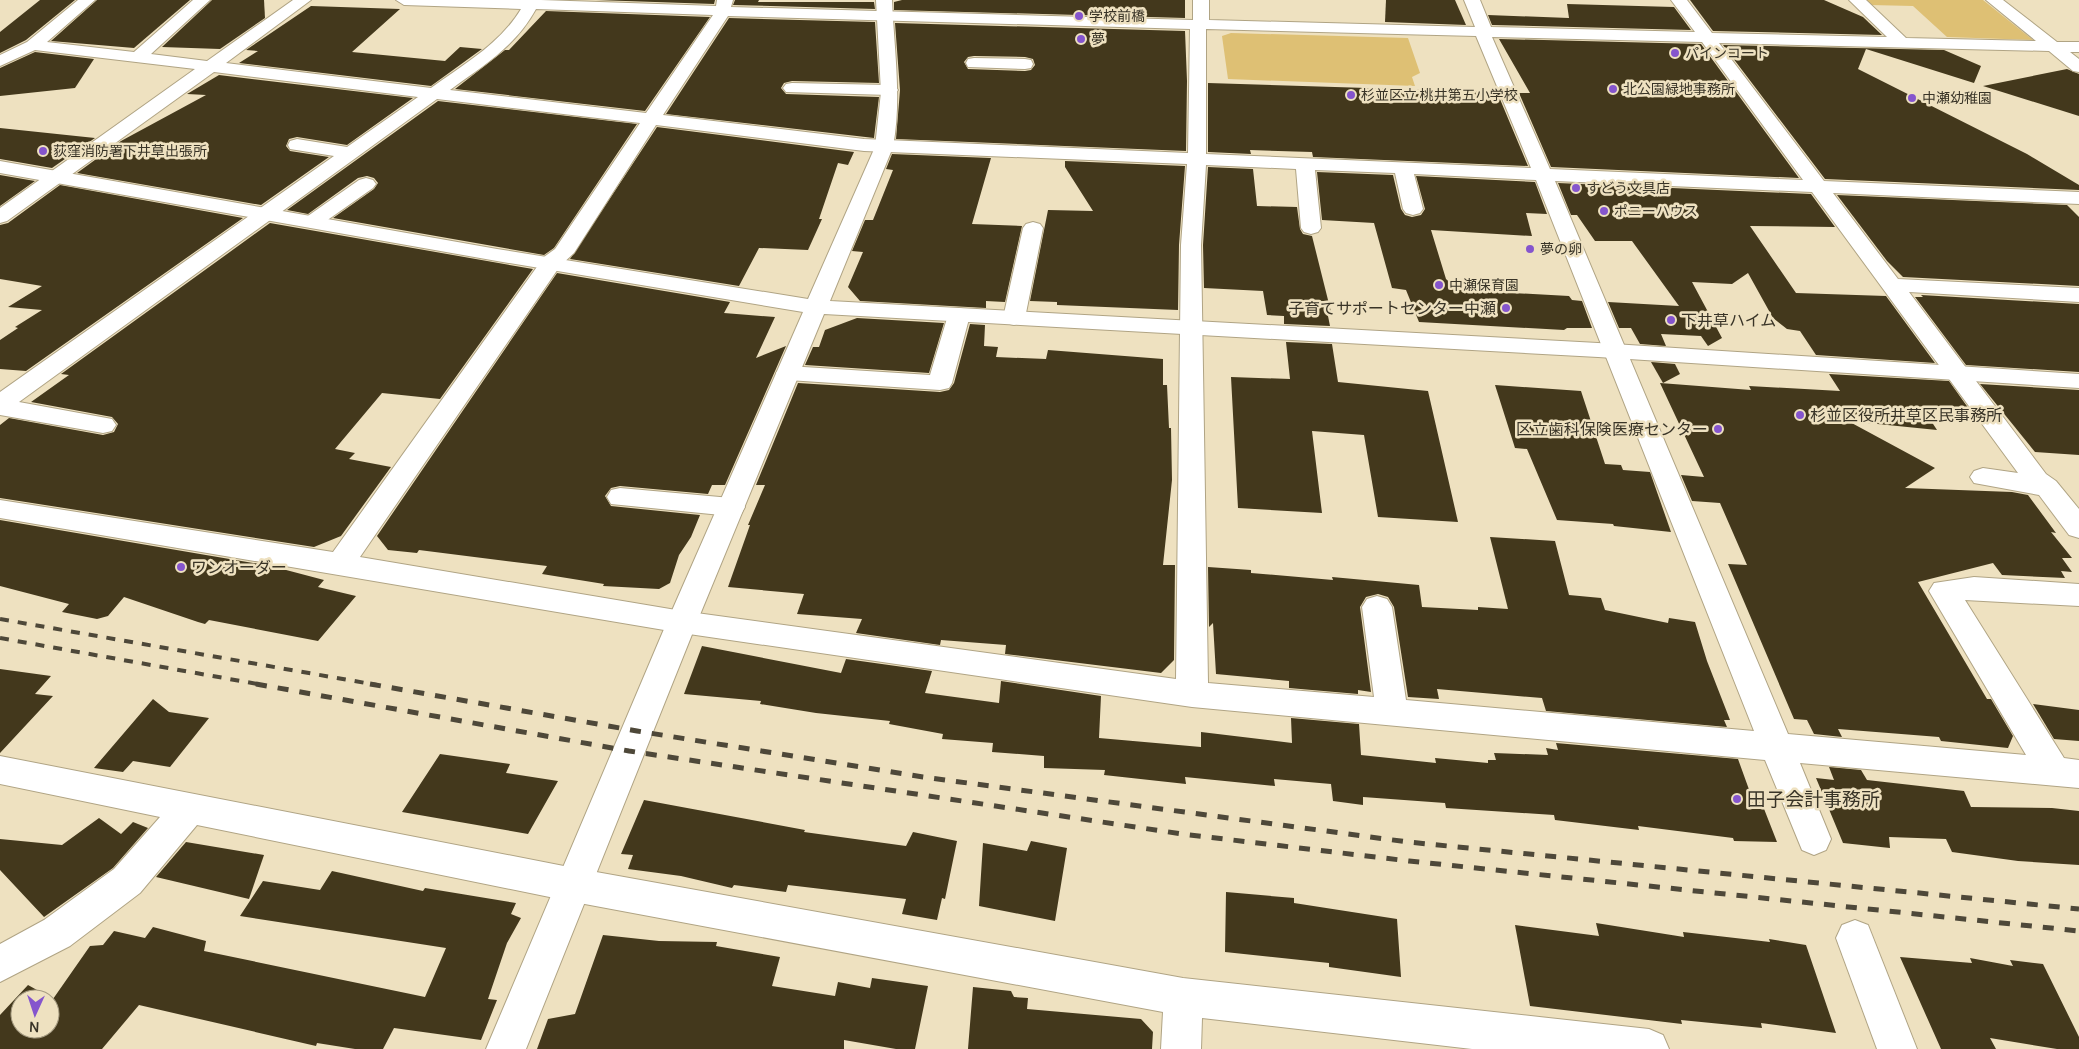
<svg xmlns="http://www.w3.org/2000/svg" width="2079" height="1049" viewBox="0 0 2079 1049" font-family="Manrope,'Noto Sans JP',sans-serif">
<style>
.green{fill:#dec074}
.building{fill:#43381c;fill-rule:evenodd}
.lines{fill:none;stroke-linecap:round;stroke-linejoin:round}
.street-casing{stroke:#b0a484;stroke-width:2}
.secondary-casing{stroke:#b0a484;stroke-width:2}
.street{fill:#fff;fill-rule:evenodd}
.secondary{fill:#fff;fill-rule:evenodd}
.rail-far1{stroke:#4e4839;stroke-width:4;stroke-dasharray:9 9;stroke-linecap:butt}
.rail{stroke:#4e4839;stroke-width:5;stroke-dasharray:11 11;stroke-linecap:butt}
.poi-dot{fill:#8555cd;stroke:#eee1c0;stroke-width:2}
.labels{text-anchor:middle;stroke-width:5;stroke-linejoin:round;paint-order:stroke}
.far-poi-label{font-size:14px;fill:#393427;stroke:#eee1c0;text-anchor:start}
.poi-label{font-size:16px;fill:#393427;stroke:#eee1c0;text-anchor:start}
.near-poi-label{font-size:19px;fill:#393427;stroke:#eee1c0;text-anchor:start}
</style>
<rect width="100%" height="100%" fill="#eee1c0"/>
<g class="green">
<polygon points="1865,0 1983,0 2033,40 1947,37 1913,6 1870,5"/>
<polygon points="1231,33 1408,38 1420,73 1412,77 1415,86 1228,79 1222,36"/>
</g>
<g class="building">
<polygon points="40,0 75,0 26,40 0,53 0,32"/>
<polygon points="97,0 190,0 134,48 51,41"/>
<polygon points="212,0 264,0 265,18 220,49 162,47"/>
<polygon points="596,0 715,0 714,4"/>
<polygon points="735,0 759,0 758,2 874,2 875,9 733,5"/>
<polygon points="902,0 1185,0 1185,18 894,10 894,2"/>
<polygon points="1386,0 1455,0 1466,25 1385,22"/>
<polygon points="1690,0 1824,0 1863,17 1882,35 1713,31"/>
<polygon points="1567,4 1674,7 1691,30 1492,25 1488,15 1569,18"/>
<polygon points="311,6 400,9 352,52 445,61 460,47 482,49 431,86 239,63 258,51 246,50"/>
<polygon points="546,11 710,17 645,111 455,89 505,50 509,50"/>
<polygon points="729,18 875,22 879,83 792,81 784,83 781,88 786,94 879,97 874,138 666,114"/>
<path d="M895,23L1185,31L1187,81L1186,151L896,139L900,90ZM974,56L1025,57L1033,59L1035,65L1031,70L1025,71L968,69L964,62L968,57Z"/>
<polygon points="1499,39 1701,44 1799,178 1551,167 1519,93 1530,93"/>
<polygon points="1723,45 1944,50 1981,66 1974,83 1866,49 1858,69 2027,154 2079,185 2079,190 1825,179"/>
<polygon points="35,52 94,59 75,88 0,96 0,68"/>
<polygon points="2067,69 2079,74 2079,116 1983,86"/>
<polygon points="219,75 413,98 347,145 297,137 289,139 286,146 290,151 329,157 261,205 77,173 121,141 206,95 187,94"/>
<polygon points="1208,83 1497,92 1528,166 1313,157 1312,152 1250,150 1251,154 1208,152"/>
<polygon points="438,101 637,124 554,248 544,255 333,218 374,189 378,183 374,178 367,176 358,178 308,214 287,210"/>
<polygon points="657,127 854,152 848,165 838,163 819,219 822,219 808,250 759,248 739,286 570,259"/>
<polygon points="0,128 95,138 52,168 0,159"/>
<polygon points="892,154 991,158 972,224 1022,226 1005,302 986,301 986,308 860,301 848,287 863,252 852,251 865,220 873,220 893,170 886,169"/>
<polygon points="1065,161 1185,166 1179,245 1178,310 1057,305 1057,302 1030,301 1048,210 1093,211 1065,167"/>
<polygon points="1208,167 1253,169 1257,206 1297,207 1300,229 1303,234 1312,236 1332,316 1328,316 1330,326 1284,324 1284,316 1267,315 1263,291 1204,288 1203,245"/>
<polygon points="1317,172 1393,175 1401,209 1405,215 1412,217 1421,215 1425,209 1416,176 1535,182 1547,214 1526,213 1532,236 1431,230 1446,279 1458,290 1569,296 1572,300 1582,301 1592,328 1567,328 1564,330 1419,322 1406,290 1392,288 1374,223 1322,220"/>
<polygon points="0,175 35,181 0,206"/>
<polygon points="1558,183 1811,194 1835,227 1750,226 1796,293 1886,296 1935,363 1816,355 1800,331 1787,329 1773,318 1748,273 1732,284 1692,282 1722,338 1708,346 1701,336 1661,334 1666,346 1640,344 1631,328 1619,328 1608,302 1679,306 1632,241 1595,241 1577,215 1571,215"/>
<polygon points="60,185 243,218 26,371 0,369 0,340 18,328 15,327 42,310 8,307 42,286 0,279 0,225 8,223"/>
<polygon points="1837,195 2067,205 2079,217 2079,286 1903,277 1887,261"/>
<polygon points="270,223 533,269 440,399 382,393 335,449 355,453 349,459 391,467 341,536 314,547 0,498 0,425 9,418 103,435 114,432 118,424 112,417 31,402 69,375 61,374"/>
<polygon points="557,273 730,302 724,313 775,317 756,358 786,346 725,485 712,485 708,494 620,486 611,488 605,496 611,506 700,515 691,537 679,555 670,583 659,589 603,586 604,584 542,574 547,566 419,550 417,553 388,550 377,536"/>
<polygon points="1921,295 2079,304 2079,372 1966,365 1915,297 1923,297"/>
<polygon points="857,318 944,323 929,373 805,365 813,347 819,347 825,330"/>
<polygon points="970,324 985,325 984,346 998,347 996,357 1046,359 1048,350 1163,359 1163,385 1167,385 1169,428 1171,428 1172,480 1163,565 1175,565 1174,660 1161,673 1005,654 1006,645 941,640 940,645 856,633 862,619 797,614 804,594 728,587 750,525 748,525 765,485 756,485 798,383 940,392 949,390 954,383"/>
<polygon points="1286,342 1332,344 1338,382 1428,391 1458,522 1378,517 1364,435 1312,431 1322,513 1238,508 1231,377 1290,379"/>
<polygon points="1651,362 1675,364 1680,374 1663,383"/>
<polygon points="1829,374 1949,381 1969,409 1922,407 1937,430 1848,421 1935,468 1905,488 2012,492 2028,495 2056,533 2051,532 2072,558 2062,558 2072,572 2061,571 2065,578 2002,575 1993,563 1918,582 1987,699 1991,699 2013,736 2008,748 1941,741 1939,737 1838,729 1842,737 1814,734 1807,720 1794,719 1728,564 1747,565 1720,503 1692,501 1681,475 1704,477 1660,383 1751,390 1749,386 1840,391"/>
<polygon points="1980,384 2079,390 2079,455 2035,452"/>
<polygon points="1495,385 1581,391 1605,464 1621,465 1623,470 1650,472 1671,532 1614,526 1613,524 1557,520 1527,449 1515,448"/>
<polygon points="0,520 271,566 324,580 318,587 356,596 318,641 209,620 205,624 198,622 124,597 108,616 97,619 62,612 69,604 0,586"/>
<polygon points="1490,537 1555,541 1569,595 1601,598 1605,610 1668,623 1669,618 1695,622 1707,661 1730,720 1724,720 1727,727 1546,711 1542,698 1437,689 1439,699 1408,697 1394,607 1388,597 1378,594 1366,597 1360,607 1371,692 1358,690 1358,694 1289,688 1289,681 1216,674 1213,623 1209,627 1208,567 1251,570 1251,573 1333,580 1332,577 1419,585 1422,607 1478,610 1478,607 1508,609"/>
<polygon points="702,646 841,673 846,659 932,671 925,693 999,703 1001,681 1101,696 1099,738 1201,747 1201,732 1292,743 1291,718 1359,724 1361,755 1436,763 1435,758 1488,763 1488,760 1496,760 1494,753 1548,755 1546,748 1558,750 1556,743 1738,759 1751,795 1759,796 1777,842 1734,841 1733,838 1638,826 1639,830 1555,820 1554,815 1446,808 1445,803 1363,797 1363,805 1333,801 1331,784 1274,779 1275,786 1185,777 1186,784 1104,775 1105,770 1044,768 1044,756 992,752 993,743 942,739 943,734 889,724 890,721 816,713 760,704 761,701 684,694"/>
<polygon points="0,669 51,676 35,694 53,696 0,753"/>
<polygon points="153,699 169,712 209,718 170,767 133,761 123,772 94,768"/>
<polygon points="2033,704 2079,710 2079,741 2054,739"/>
<polygon points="440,754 510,764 506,773 558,781 528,834 402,812"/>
<polygon points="1829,767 1861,770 1867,780 1964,791 1971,807 2052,808 2079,811 2079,865 2018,861 1952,852 1946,839 1889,837 1890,848 1843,843 1816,778 1834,780"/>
<polygon points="644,800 805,830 804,832 906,846 913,832 957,841 945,899 942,898 937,920 902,914 906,899 788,885 786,892 734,885 732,888 681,876 628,869 633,855 621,854"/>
<polygon points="99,818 121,834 133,822 148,828 113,868 44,917 0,870 0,839 62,845"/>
<polygon points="1031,841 1067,848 1055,921 979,906 983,843 1027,851"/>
<polygon points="186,842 264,855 249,899 156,877"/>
<path d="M332,871L423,891L425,888L516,903L511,914L521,918L507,943L488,999L497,1000L481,1040L394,1028L383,1049H355L317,1043L316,1046L139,1005L102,1049H0V1015L28,985L53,999L90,946L103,945L114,931L145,938L153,927L206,941L204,951L425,997L446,948L240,916L263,881L320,890ZM20,999H50V1029H20Z"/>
<polygon points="1226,892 1294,898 1294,903 1397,919 1401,977 1329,967 1329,963 1225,952"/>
<polygon points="1596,923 1684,937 1683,932 1770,942 1769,939 1806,945 1836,1033 1761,1023 1762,1028 1681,1020 1682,1024 1530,1006 1515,925 1599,936"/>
<polygon points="603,935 659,941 717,942 716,946 780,957 772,986 835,996 838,982 870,988 872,978 928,986 915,1049 896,1049 844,1040 844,1049 537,1049 548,1019 575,1014"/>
<polygon points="1900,957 1972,963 1970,958 2013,966 2010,960 2043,964 2079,1037 2079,1049 2057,1049 1990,1038 1996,1049 1941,1049"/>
<polygon points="973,987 1011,991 1014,997 1028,998 1027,1009 1141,1019 1153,1032 1152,1049 968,1049"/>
</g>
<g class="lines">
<defs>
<g id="street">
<path d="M78,0H95L47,42L134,52L193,0H210L151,54L207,61L293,0H311L226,63L431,88C464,64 500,44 521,9L404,5L396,0H541L716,6L717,0H733L731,7L1193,20V0H1209V20L1475,27L1464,0H1480L1491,27L1695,32L1671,0H1687L1712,33L1887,37L1849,0H1866L1906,38L2036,41L1986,0H2003L2057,42H2079V52H2070L2079,59V72L2073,71L2049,51L1719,43L1824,181L2079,192V204L1833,193L1898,279L2079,288V302L1909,292L2046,474L2056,481L2079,509V538L2069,535L2039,495L1974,483L1970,477L1974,471L1983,468L2018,473L1812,192L1555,181L1788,734L2026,755L1929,591L1934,583L1974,577L2079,584V606L1965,600L2064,758L2079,760V788L1800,763L1831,839L1826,850L1814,855L1802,850L1765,760L1192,707L682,633L0,518V500L333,552L544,257L555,249L640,123L437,99L19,402L112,419L116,425L112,431L103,433L0,415V392L334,156L290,149L288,145L290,141L297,139L347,147L418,97L214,72L7,221L0,223V208L195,69L35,50L0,66V55L27,42ZM536,9L713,15L646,113L450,90C484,65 515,47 536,9ZM728,16L1190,29L1188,153L864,139L663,115ZM1206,29L1476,36L1531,168L1206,154ZM1492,37L1702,42L1803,180L1550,169ZM656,125L864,151L1187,164L1181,245L1176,679L682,611L360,557L560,266L574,253ZM1206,165L1296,169L1301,228L1304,232L1311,234L1318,232L1321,228L1315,170L1395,173L1403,209L1406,213L1413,215L1420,213L1423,209L1414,174L1536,180L1754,731L1406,700L1392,607L1387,599L1377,596L1367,599L1362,607L1374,697L1208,683L1201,245Z"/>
<polygon points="974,58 1025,59 1031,60 1033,64 1031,68 1025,69 968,67 966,63 968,59"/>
<polygon points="792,83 889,85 895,86 898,90 895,94 889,95 786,92 783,88 786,84"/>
<polygon points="366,178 373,180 376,184 373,188 319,226 312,228 305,226 302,222 305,218 359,180"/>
<polygon points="1033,222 1040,224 1043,228 1025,318 1022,323 1014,325 1006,323 1003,318 1023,228 1026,224"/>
<polygon points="959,308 967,310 970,315 952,383 949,388 940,390 788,380 780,378 776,373 780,368 788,366 930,375 948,315 951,310"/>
<polygon points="620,488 731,498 741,500 745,507 741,514 731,516 611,504 607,497 611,490"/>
<polygon points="0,756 574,868 1183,978 1649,1029 1663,1035 1669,1049 1472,1049 1202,1018 1201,1049 1161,1049 1163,1012 574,902 197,825 140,893 70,946 0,982 0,944 44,920 114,869 160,817 0,784"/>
<polygon points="1855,920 1868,925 1917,1049 1877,1049 1836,938 1842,925"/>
</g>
<path id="secondary" d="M876,0H892C894,49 902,98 893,147L830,301L1598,343L2079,374V388L1598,357L824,314L697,622L526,1049H486L667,622L803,312L497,261L0,173V161L497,249L808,299L875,147L881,92Z"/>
</defs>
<use href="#street" class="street-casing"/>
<use href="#secondary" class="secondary-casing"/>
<use href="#street" class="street"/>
<use href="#secondary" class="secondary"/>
<g class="rail-far1">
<polyline points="0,619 377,685"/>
<polyline points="0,638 263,685"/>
</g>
<g class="rail">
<polyline points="256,684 629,751 1182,834 1409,861 2079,931"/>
<polyline points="370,684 637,731 923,777 1408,842 2079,909"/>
</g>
</g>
<g class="poi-dot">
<circle cx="1079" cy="16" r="5"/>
<circle cx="1081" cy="39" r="5"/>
<circle cx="1675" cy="53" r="5"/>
<circle cx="1613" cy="89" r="5"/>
<circle cx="1351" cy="95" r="5"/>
<circle cx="1912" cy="98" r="5"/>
<circle cx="43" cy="151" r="5"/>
<circle cx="1576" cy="188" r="5"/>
<circle cx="1604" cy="211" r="5"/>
<circle cx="1530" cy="249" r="5"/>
<circle cx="1439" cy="285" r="5"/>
<circle cx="1506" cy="308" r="5"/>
<circle cx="1671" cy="320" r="5"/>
<circle cx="1800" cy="415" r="5"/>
<circle cx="1718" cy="429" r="5"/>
<circle cx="181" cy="567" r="5"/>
<circle cx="1737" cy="799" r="5"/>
</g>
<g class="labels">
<g class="far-poi-label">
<text x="1089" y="21">学校前橋</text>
<text x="1091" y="44">夢</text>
<text x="1685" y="58">パインコート</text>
<text x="1623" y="94">北公園緑地事務所</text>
<text x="1361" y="100">杉並区立 桃井第五小学校</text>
<text x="1922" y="103">中瀬幼稚園</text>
<text x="53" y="156">荻窪消防署下井草出張所</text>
<text x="1586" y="193">すどう文具店</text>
<text x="1614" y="216">ポニーハウス</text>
<text x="1540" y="254">夢の卵</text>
<text x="1449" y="290">中瀬保育園</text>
</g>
<g class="poi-label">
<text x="1496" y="314" text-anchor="end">子育てサポートセンター中瀬</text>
<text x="1681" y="326">下井草ハイム</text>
<text x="1810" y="421">杉並区役所井草区民事務所</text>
<text x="1708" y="435" text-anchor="end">区立歯科保険医療センター</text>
<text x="191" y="573">ワンオーダー</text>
</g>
<g class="near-poi-label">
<text x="1747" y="806">田子会計事務所</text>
</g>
</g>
<g transform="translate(35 1014) rotate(183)"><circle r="24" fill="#eee1c0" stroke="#a69c83"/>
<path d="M0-4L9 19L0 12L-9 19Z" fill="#8555cd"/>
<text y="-8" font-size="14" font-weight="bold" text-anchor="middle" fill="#393427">N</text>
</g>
</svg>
